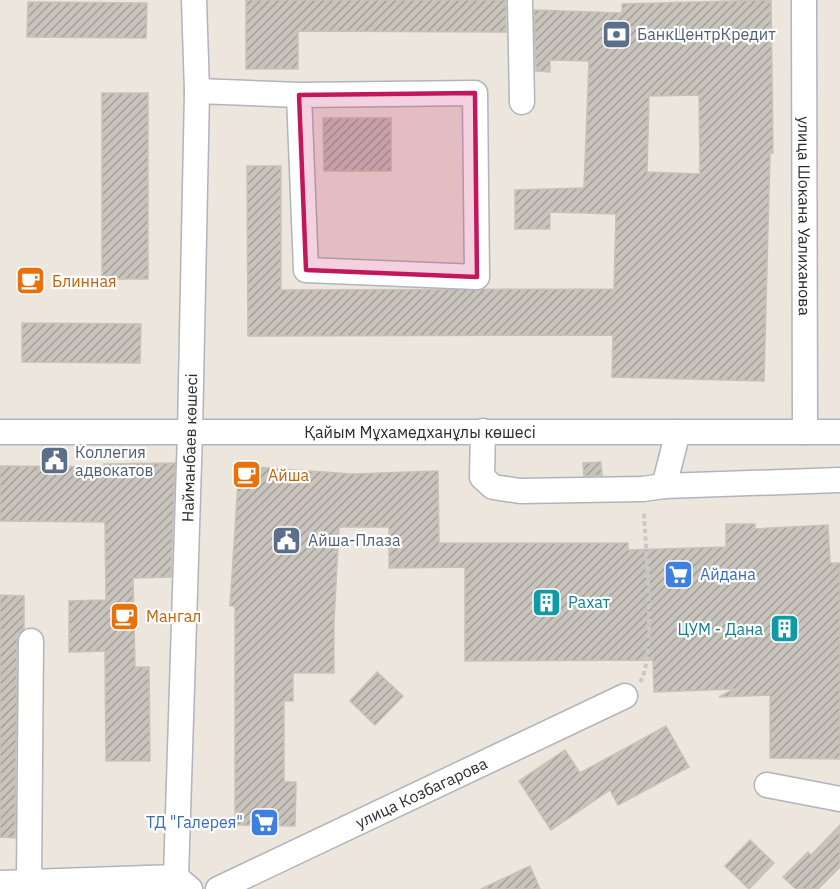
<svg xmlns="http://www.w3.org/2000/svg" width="840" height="889" viewBox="0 0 840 889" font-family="'IBM Plex Sans',sans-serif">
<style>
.building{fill:url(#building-hatch);stroke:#c7c2b7;stroke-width:1.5;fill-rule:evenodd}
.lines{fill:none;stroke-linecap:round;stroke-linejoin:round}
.minor-casing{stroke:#b1b3be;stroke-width:27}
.path{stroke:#c8c8c8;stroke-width:4;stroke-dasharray:4.5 3;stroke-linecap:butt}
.minor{stroke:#fff;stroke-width:24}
.marked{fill:#c2185b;fill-opacity:0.2;stroke:#c2185b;stroke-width:4.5;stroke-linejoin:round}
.labels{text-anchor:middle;stroke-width:4.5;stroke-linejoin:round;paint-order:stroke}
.service-label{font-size:16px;fill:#4e5e75;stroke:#fff;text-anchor:start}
.street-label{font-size:16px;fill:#2b2b2b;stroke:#fff}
.food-label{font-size:16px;fill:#c56008;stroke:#fff;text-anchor:start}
.shop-label{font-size:16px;fill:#366cbe;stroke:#fff;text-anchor:start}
.culture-label{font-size:16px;fill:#0d838f;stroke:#fff;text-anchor:start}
</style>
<defs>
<pattern id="building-hatch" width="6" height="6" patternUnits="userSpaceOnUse" patternTransform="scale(1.5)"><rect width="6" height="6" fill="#c8c4bc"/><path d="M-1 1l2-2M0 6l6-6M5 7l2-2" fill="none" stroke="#a39f99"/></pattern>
</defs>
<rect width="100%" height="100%" fill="#ece6dd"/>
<g class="building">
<polygon points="246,0 506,0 506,32 298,31 298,69 246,69"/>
<path d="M771,0L773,153H770L764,381L612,377L613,335L248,336L247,166H281V290L614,289L616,214L550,212V229H515V190L584,188L589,61L550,60V72L536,71L534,10L622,13V4ZM699,95L700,174L647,172L649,96Z"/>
<polygon points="28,2 147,3 146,38 27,37"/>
<rect x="102" y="93" width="46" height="186"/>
<polygon points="323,118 391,118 391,171 324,171"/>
<polygon points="22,323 141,324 140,363 22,362"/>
<polygon points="601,462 602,475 584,476 583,463"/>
<polygon points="175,463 171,577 133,578 135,667 149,667 150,761 106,761 105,651 69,652 69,601 106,600 105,522 0,521 0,466 104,467 104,464"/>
<polygon points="239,466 352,474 438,471 439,543 628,543 628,550 726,547 726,524 755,524 755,529 828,525 830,563 840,563 840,759 770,758 770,695 719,697 734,689 654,692 653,660 465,661 465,567 389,568 389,527 339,527 334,621 334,673 293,673 293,701 284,701 284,782 296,782 295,826 235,825 235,606 230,606"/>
<polygon points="0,595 24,596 24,629 17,641 15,838 0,837"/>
<polygon points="377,672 403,696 375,725 350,701"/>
<polygon points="666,726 689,767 618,805 610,790 551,830 519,781 565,750 580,773"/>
<polygon points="840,825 840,867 818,889 796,889 783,877 808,852 811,855"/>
<polygon points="750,840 774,863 749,889 725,866"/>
<polygon points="530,866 540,889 481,889"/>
</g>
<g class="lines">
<defs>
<g id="minor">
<polyline points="520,0 522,102"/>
<path id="s1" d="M804,0L805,432"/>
<polyline points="197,91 299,95 306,270 477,277 475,93 299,95"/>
<polyline points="483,431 482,477 493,487 520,491 643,489 664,486 840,480"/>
<path id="s2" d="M0,432H840"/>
<polyline points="664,486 678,432"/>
<polyline points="767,785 840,799"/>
<polyline points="29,882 31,641"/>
<polyline points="0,883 176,877"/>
<path id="s3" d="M190,889L176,877L190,432L197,91L194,0"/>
<path id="s4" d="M218,889L625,696"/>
</g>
</defs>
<use href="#minor" class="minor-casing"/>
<path class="path" d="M640,682C657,656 645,547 644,511"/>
<use href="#minor" class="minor"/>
</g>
<path class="marked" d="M475,93L477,277L306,270L299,95Z"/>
<defs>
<symbol id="bank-square" viewBox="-11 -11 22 22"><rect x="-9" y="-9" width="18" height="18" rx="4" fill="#5c6f8a" stroke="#fff"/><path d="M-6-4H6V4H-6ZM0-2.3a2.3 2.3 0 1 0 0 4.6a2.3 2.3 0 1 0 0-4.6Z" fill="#fff"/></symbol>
<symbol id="cafe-square" viewBox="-11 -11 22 22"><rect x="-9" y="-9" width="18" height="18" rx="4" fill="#e8710a" stroke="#fff"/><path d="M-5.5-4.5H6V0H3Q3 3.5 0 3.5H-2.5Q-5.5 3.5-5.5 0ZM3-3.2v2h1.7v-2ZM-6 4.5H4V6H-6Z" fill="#fff"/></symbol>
<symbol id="civic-square" viewBox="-11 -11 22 22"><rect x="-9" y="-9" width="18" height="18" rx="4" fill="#5c6f8a" stroke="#fff"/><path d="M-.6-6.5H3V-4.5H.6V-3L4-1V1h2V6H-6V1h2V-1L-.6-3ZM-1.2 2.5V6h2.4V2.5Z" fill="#fff"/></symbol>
<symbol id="supermarket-square" viewBox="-11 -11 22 22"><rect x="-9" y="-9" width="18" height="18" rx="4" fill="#3f7fe0" stroke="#fff"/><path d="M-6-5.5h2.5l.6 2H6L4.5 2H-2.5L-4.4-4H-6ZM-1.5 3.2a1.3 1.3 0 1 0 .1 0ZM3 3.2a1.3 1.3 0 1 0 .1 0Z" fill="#fff"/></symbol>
<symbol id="building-square" viewBox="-11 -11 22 22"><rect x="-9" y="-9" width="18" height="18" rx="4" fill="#0f9aa8" stroke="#fff"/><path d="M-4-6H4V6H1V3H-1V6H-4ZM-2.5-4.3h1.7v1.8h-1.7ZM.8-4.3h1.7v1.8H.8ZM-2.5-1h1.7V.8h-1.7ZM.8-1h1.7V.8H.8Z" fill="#fff"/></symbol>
</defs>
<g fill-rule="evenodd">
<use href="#bank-square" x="600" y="18" width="33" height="33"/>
<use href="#cafe-square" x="14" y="264" width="33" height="33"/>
<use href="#civic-square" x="38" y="444" width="33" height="33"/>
<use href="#cafe-square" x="230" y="458" width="33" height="33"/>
<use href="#civic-square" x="270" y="524" width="33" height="33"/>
<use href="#supermarket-square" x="662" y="558" width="33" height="33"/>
<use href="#building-square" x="530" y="586" width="33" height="33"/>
<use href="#cafe-square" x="108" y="600" width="33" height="33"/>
<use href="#building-square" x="768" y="612" width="33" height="33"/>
<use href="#supermarket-square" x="248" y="806" width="33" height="33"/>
</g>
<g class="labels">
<g class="service-label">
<text x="637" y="40">БанкЦентрКредит</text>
<text x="75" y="458">Коллегия<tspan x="75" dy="18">адвокатов</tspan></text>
<text x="308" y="546">Айша-Плаза</text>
</g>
<g class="street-label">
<text dy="6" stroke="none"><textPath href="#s1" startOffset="216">улица Шокана Уалиханова</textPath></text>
<text dy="6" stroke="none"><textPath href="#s2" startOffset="420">Қайым Мұхамедханұлы көшесі</textPath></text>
<text dy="6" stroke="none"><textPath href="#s3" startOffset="448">Найманбаев көшесі</textPath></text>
<text dy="6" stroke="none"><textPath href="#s4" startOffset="225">улица Козбагарова</textPath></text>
</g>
<g class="food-label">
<text x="52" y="287">Блинная</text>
<text x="268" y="481">Айша</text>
<text x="146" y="622">Мангал</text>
</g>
<g class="shop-label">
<text x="700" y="580">Айдана</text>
<text x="243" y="828" text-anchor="end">ТД "Галерея"</text>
</g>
<g class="culture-label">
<text x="568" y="608">Рахат</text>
<text x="763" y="635" text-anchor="end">ЦУМ - Дана</text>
</g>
</g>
</svg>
